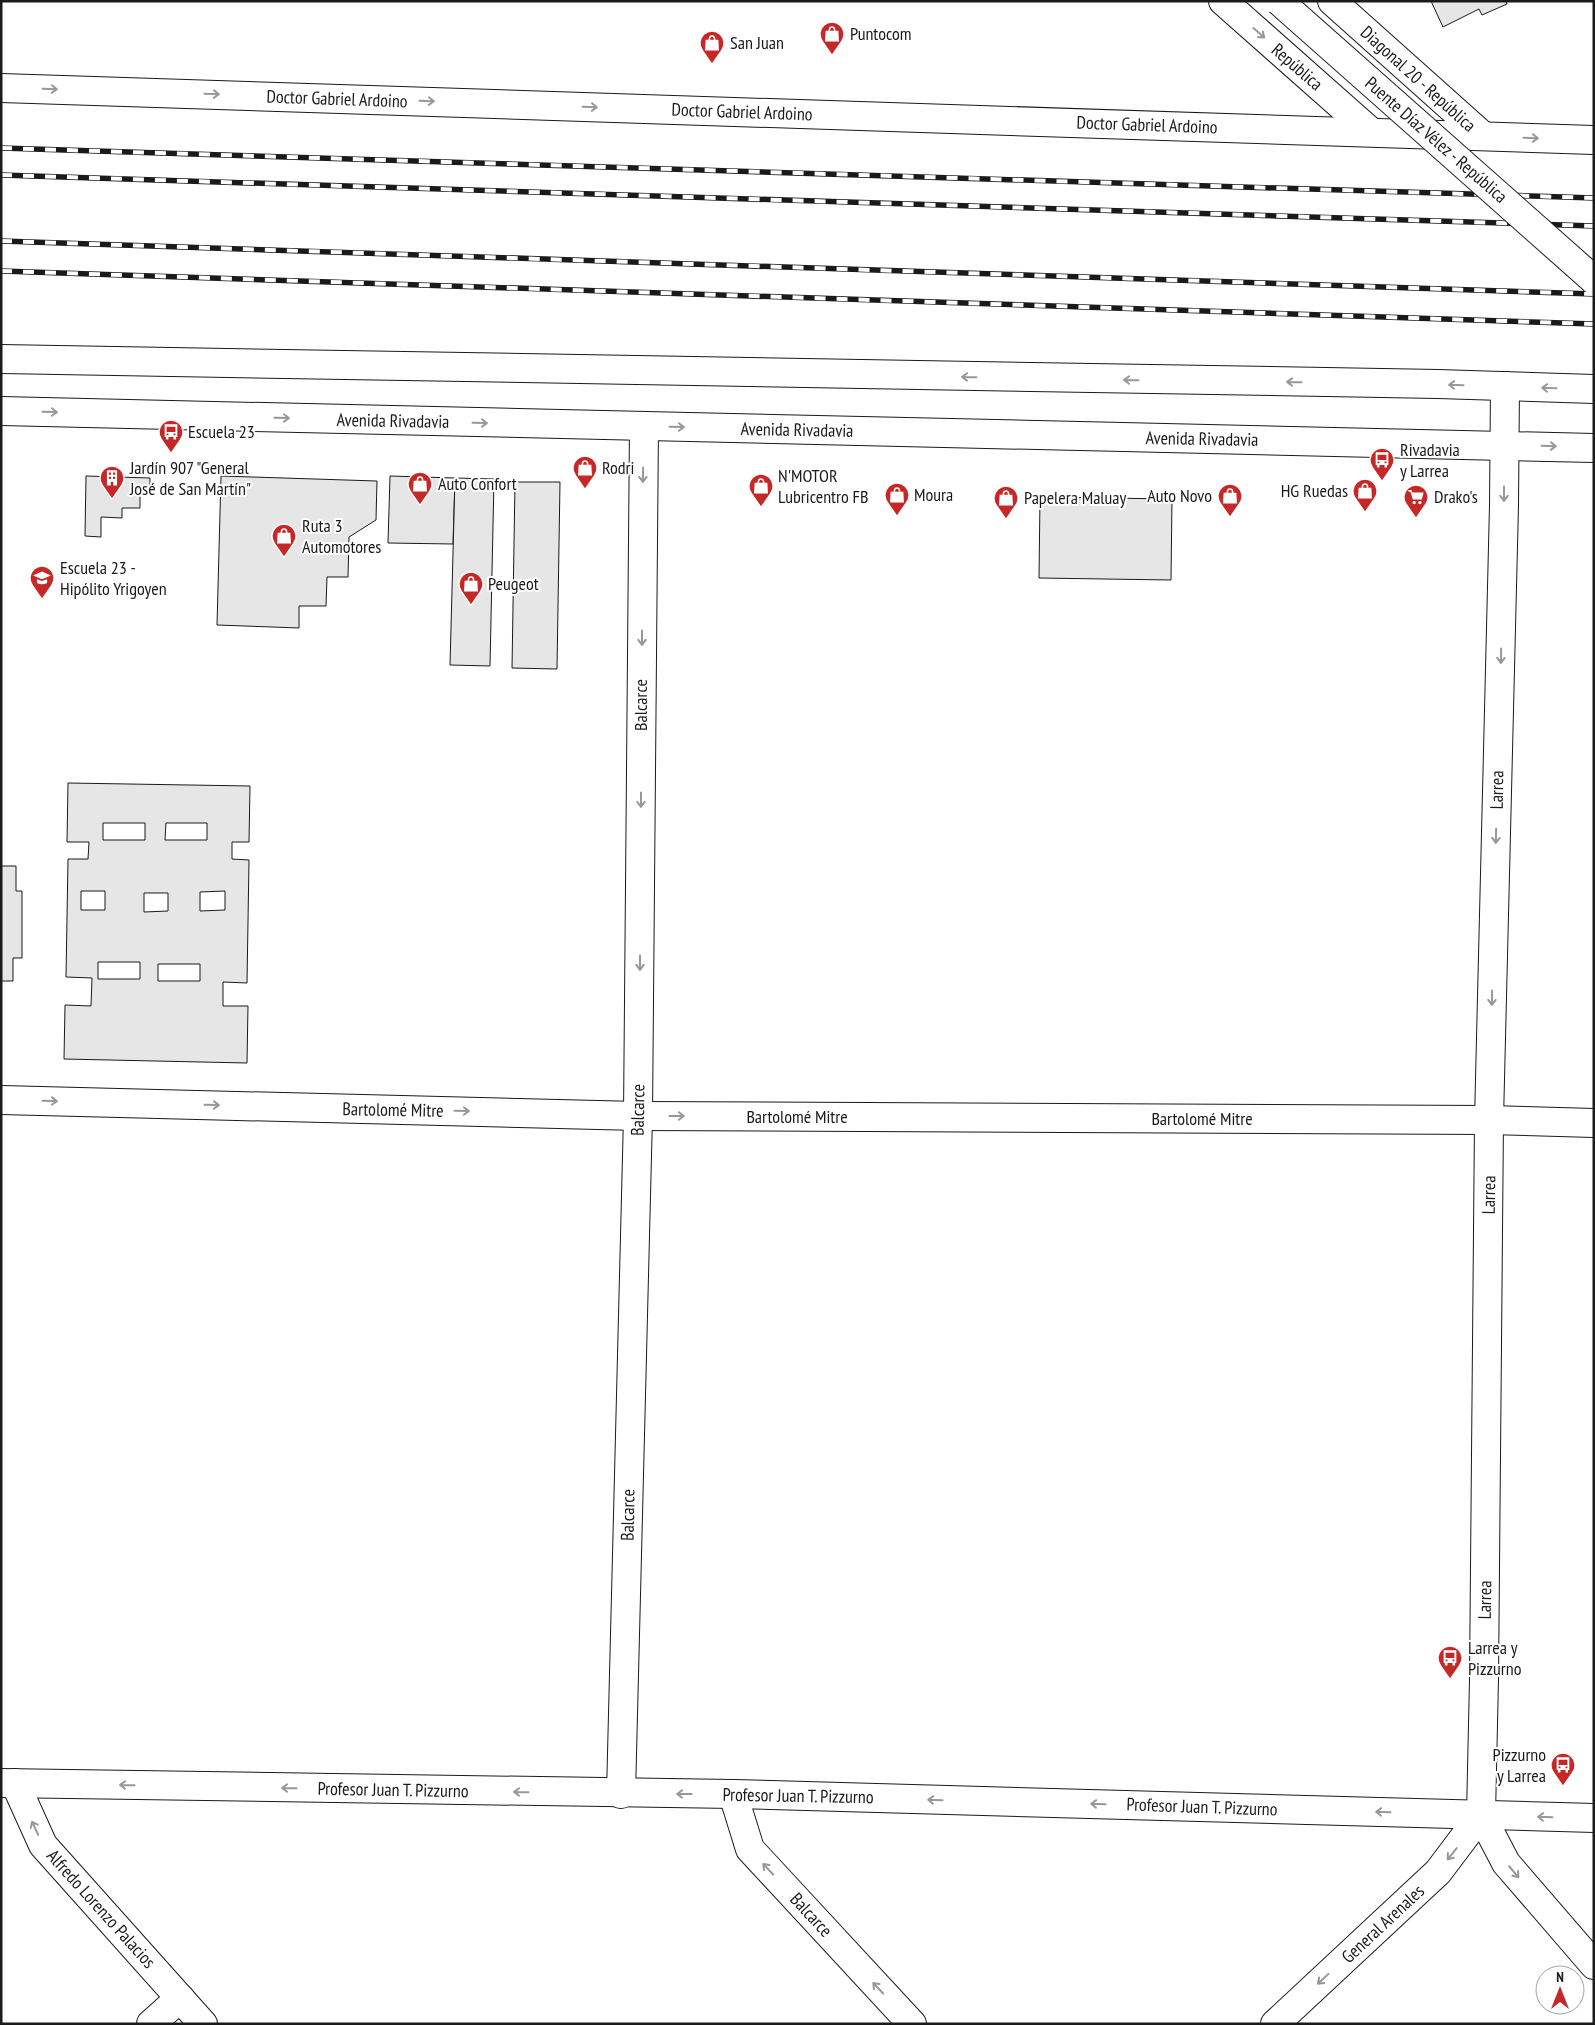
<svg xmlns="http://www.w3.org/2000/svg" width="1595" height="2025" viewBox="0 0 1595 2025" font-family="'PT Sans Narrow',sans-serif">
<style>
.building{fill:#e6e6e6;stroke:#1a1a1a;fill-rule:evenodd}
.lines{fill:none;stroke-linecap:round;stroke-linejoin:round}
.street-casing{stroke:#1a1a1a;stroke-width:30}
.secondary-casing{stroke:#1a1a1a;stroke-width:30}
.primary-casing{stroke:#1a1a1a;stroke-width:30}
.street{stroke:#fff;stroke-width:28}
.secondary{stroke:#fff;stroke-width:28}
.primary{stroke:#fff;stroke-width:28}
.rail-casing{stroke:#1a1a1a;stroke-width:5.5}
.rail{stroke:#fff;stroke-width:4;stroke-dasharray:11;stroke-linecap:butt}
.secondary-bridge-casing{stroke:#1a1a1a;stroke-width:30;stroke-linecap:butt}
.secondary-bridge{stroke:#fff;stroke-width:28}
.oneway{stroke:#989898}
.labels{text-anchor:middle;stroke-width:4;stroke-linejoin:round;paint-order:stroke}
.poi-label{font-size:18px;fill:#1a1a1a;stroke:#fff;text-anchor:start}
.street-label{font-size:18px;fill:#1a1a1a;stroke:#fff}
</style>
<rect width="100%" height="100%" fill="#fff"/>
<g class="building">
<polygon points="1431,1 1506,1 1507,4 1482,15 1479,9 1443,27"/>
<polygon points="86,476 150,478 150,489 140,489 140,508 122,508 122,518 101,517 101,537 85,536"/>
<polygon points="221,476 377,481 376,520 349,537 348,577 327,577 326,606 299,606 299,628 217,625"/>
<polygon points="390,476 455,478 453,544 388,543"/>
<polygon points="455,478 494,479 490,666 450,665"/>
<polygon points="515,482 560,482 557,669 512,668"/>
<polygon points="1040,497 1172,499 1171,580 1039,578"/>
<path d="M68,783L250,786L249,842H232V859L249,860L247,983L223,982V1006H248L247,1063L64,1059L65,1005L91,1006L92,978L66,977L68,859H88L89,842H67ZM103,823H145V840H103ZM166,823H207V840H165ZM81,891H105V910H81ZM225,891V910L200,911V892ZM144,893H168V911L144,912ZM98,962H140V979H98ZM158,964H200V981H158Z"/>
<polygon points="1,866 16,866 16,891 22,891 22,958 13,958 13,981 1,981"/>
</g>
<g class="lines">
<defs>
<g id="street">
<polyline points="1223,1 1371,132"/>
<polyline points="1332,1 1483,136"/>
<polyline points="1505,386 1504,505 1489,1120 1484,1679 1481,1815 1506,1863 1594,1965"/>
<polyline points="1,1100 638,1116 1489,1120 1594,1123"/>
<polyline points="1,1783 733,1794 1594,1818"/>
<polyline points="15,1783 43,1845 203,2024"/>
<polyline points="621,1794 638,1116 644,426"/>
<polyline points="733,1794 750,1849 912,2024"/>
<polyline points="151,2024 180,1998"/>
<polyline points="1275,2024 1438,1872 1481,1815"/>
</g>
<polyline id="secondary" points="1,88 1594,140"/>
<g id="primary">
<polyline points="1,359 1438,384 1594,389"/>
<polyline points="1,411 1594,448"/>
</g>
</defs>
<use href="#street" class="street-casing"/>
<use href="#secondary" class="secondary-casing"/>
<use href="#primary" class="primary-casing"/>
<use href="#street" class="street"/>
<use href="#secondary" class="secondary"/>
<use href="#primary" class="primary"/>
<defs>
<g id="rail">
<polyline points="1,148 1594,198"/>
<polyline points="1,175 1594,226"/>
<polyline points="1,241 1594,294"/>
<polyline points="1,271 1594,324"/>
</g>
</defs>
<use href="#rail" class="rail-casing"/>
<use href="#rail" class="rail"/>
<defs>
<polyline id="secondary-bridge" points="1279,1 1594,280"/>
</defs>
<use href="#secondary-bridge" class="secondary-bridge-casing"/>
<use href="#secondary-bridge" class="secondary-bridge"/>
</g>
<defs><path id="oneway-shaft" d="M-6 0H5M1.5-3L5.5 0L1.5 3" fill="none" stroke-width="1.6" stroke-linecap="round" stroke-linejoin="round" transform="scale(1.25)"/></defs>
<g class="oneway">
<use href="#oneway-shaft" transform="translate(1259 33) rotate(41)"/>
<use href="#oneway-shaft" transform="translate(50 89) rotate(2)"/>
<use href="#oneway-shaft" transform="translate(212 94) rotate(2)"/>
<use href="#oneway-shaft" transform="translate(427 101) rotate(2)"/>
<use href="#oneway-shaft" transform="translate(590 107) rotate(2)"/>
<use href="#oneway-shaft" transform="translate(1531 138) rotate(2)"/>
<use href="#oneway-shaft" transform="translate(969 377) rotate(-179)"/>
<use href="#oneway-shaft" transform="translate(1131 380) rotate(-179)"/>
<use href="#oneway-shaft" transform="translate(1294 382) rotate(-179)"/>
<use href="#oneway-shaft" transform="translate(1456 385) rotate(-178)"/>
<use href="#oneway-shaft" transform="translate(1549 388) rotate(-178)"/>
<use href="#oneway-shaft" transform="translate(50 412) rotate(1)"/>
<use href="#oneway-shaft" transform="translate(282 418) rotate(1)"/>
<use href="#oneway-shaft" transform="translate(480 423) rotate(1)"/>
<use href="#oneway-shaft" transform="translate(677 427) rotate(1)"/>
<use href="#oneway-shaft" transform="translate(1549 446) rotate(2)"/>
<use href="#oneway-shaft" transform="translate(643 475) rotate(91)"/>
<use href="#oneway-shaft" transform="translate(1504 494) rotate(90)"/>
<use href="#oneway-shaft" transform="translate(642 638) rotate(90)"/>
<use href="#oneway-shaft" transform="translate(1501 656) rotate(91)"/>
<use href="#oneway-shaft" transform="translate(641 800) rotate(90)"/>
<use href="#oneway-shaft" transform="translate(1496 836) rotate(91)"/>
<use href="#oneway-shaft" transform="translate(640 963) rotate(90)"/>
<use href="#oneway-shaft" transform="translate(1492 998) rotate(91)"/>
<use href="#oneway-shaft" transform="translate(50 1101) rotate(1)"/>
<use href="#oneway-shaft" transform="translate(212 1105) rotate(1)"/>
<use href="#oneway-shaft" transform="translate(462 1111) rotate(1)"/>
<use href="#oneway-shaft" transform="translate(677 1116)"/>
<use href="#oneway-shaft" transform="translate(127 1785) rotate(-179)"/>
<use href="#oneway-shaft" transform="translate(289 1788) rotate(-179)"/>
<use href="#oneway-shaft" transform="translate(521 1792) rotate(-179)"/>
<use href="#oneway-shaft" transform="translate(684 1794) rotate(-180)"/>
<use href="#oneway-shaft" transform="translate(935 1800) rotate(-178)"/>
<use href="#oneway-shaft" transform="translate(1098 1804) rotate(-178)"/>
<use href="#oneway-shaft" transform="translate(1383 1812) rotate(-178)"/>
<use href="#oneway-shaft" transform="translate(1545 1817) rotate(-178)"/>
<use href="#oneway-shaft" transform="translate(35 1828) rotate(-115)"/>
<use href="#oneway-shaft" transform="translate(1452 1854) rotate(129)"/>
<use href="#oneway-shaft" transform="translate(768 1869) rotate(-133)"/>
<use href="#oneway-shaft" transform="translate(1514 1872) rotate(50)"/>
<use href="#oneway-shaft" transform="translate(1323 1979) rotate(137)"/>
<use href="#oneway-shaft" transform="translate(878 1988) rotate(-133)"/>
</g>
<defs>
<symbol id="shop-pin" viewBox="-11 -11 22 30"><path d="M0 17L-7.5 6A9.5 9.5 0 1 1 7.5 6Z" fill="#c62828" stroke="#fff"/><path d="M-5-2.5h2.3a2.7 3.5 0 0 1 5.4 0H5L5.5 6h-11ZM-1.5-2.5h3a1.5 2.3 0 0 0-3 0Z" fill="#fff"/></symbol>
<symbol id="bus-pin" viewBox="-11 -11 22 30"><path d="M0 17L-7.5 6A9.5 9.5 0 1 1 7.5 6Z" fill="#c62828" stroke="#fff"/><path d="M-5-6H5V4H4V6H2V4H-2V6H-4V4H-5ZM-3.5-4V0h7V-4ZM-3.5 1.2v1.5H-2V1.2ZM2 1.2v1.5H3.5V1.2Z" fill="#fff"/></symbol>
<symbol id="building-pin" viewBox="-11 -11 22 30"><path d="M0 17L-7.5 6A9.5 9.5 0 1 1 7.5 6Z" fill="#c62828" stroke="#fff"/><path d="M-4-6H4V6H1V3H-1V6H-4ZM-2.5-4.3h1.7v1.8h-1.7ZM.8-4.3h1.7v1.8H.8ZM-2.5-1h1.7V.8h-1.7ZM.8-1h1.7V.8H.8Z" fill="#fff"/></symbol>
<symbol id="supermarket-pin" viewBox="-11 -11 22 30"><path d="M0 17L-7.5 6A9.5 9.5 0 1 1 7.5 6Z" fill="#c62828" stroke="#fff"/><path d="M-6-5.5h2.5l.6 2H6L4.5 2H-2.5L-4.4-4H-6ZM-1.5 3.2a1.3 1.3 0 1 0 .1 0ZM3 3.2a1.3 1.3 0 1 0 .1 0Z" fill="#fff"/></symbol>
<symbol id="school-pin" viewBox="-11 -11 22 30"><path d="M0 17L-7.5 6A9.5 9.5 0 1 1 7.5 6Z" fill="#c62828" stroke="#fff"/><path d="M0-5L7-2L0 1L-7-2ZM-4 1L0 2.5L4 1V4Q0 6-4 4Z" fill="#fff"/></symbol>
</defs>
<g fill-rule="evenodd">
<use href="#shop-pin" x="818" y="20" width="28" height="38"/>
<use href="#shop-pin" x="698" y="29" width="28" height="38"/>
<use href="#bus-pin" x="157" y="418" width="28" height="38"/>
<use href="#bus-pin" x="1368" y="446" width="28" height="38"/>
<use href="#shop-pin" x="571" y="454" width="28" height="38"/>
<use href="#building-pin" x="98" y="464" width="28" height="38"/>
<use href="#shop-pin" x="406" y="470" width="28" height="38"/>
<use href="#shop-pin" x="747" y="472" width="28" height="38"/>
<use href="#shop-pin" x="1351" y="477" width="28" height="38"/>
<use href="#shop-pin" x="883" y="481" width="28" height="38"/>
<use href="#shop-pin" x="1216" y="482" width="28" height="38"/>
<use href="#supermarket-pin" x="1402" y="483" width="28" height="38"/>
<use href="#shop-pin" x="992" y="484" width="28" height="38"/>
<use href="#shop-pin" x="270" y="522" width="28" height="38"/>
<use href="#school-pin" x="28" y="564" width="28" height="38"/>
<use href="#shop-pin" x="457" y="570" width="28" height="38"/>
<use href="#bus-pin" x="1436" y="1644" width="28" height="38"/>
<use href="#bus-pin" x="1549" y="1751" width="28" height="38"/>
</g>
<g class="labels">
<g class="poi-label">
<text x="850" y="40">Puntocom</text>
<text x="730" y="49">San Juan</text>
<text x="188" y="438">Escuela 23</text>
<text x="1400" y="456">Rivadavia<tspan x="1400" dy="21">y Larrea</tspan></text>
<text x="130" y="474">Jardín 907 "General<tspan x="130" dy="21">José de San Martín"</tspan></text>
<text x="602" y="474">Rodri</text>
<text x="778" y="482">N'MOTOR<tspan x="778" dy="21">Lubricentro FB</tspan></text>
<text x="438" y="490">Auto Confort</text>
<text x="1348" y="497" text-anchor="end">HG Ruedas</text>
<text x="914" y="501">Moura</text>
<text x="1212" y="502" text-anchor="end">Auto Novo</text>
<text x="1434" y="503">Drako's</text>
<text x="1024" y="504">Papelera Maluay</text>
<text x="302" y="532">Ruta 3<tspan x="302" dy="21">Automotores</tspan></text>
<text x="60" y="574">Escuela 23 -<tspan x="60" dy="21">Hipólito Yrigoyen</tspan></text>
<text x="488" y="590">Peugeot</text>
<text x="1468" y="1654">Larrea y<tspan x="1468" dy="21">Pizzurno</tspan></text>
<text x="1546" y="1761" text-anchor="end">Pizzurno<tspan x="1546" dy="21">y Larrea</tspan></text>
</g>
<g class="street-label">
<text transform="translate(1297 67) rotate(41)" y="6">República</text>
<text transform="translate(1418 79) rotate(42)" y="6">Diagonal 20 - República</text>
<text transform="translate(337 99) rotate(2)" y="6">Doctor Gabriel Ardoino</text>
<text transform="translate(742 112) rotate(2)" y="6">Doctor Gabriel Ardoino</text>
<text transform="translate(1147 125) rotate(2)" y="6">Doctor Gabriel Ardoino</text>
<text transform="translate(1436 140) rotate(41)" y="6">Puente Díaz Vélez - República</text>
<text transform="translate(393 421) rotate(1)" y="6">Avenida Rivadavia</text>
<text transform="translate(797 430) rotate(1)" y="6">Avenida Rivadavia</text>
<text transform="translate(1202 439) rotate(1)" y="6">Avenida Rivadavia</text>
<text transform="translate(641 705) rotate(-90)" y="6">Balcarce</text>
<text transform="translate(1497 790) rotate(-89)" y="6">Larrea</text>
<text transform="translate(393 1110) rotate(1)" y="6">Bartolomé Mitre</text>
<text transform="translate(638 1110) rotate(-89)" y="6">Balcarce</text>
<text x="797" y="1123">Bartolomé Mitre</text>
<text x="1202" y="1125">Bartolomé Mitre</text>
<text transform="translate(1489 1195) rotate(-89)" y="6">Larrea</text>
<text transform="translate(628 1515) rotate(-89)" y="6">Balcarce</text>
<text transform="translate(1485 1600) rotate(-89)" y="6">Larrea</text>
<text transform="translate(393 1790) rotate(1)" y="6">Profesor Juan T. Pizzurno</text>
<text transform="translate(798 1796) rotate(1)" y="6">Profesor Juan T. Pizzurno</text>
<text transform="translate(1202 1807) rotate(2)" y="6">Profesor Juan T. Pizzurno</text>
<text transform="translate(101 1909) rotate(48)" y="6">Alfredo Lorenzo Palacios</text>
<text transform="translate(811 1915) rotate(47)" y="6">Balcarce</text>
<text transform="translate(1383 1924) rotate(-43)" y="6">General Arenales</text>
</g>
</g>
<rect width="1595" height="2025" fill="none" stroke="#1a1a1a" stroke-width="5"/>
<g transform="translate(1560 1990)"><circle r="24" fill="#ffffff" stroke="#a3a3a3"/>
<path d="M0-4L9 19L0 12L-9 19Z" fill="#c62828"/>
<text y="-8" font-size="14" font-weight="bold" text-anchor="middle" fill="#1a1a1a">N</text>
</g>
</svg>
